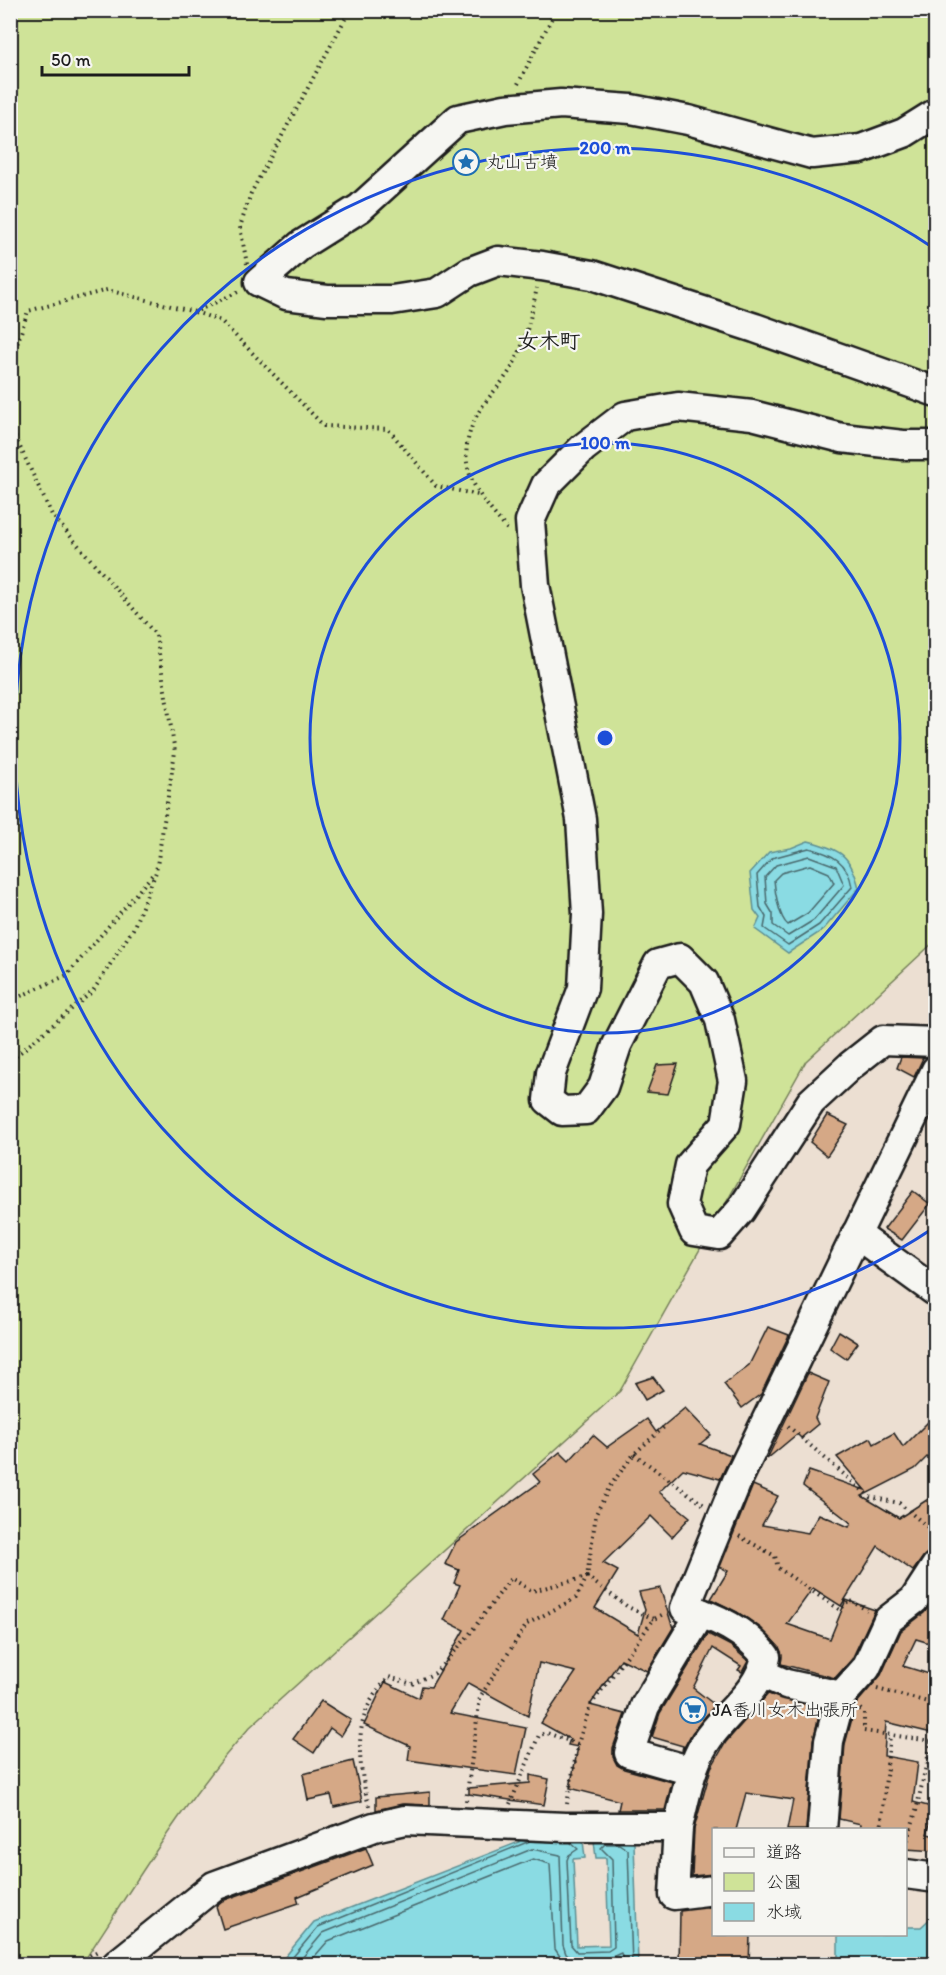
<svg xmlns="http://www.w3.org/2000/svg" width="946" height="1975" viewBox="0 0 946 1975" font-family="Itim,'Klee One',sans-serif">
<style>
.green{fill:#cfe398;stroke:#76805a;stroke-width:1.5}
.water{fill:#8adbe3;stroke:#5e8f93;stroke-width:1.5}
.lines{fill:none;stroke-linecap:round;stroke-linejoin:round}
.shore{stroke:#48686c;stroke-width:1.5}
.building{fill:#d5a886;stroke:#1c1c1c;stroke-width:1.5}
.minor-casing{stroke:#1c1c1c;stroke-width:33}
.path{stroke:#1c1c1c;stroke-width:4;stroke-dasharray:1.5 4.5;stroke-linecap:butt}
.minor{stroke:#f6f6f2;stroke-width:28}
.ring{fill:none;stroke:#1d4ed8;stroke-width:3}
.labels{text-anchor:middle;stroke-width:4.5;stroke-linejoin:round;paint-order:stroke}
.poi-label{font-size:18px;fill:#1c1c1c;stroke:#f6f6f2;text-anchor:start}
.quarter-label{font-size:21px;font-weight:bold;fill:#1c1c1c;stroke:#f6f6f2}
.centre{fill:#1d4ed8;stroke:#f6f6f2;stroke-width:3}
.ring-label{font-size:18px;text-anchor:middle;font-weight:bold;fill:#1d4ed8;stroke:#f6f6f2;stroke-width:4.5;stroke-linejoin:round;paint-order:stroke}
</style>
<rect width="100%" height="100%" fill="#ecdfd2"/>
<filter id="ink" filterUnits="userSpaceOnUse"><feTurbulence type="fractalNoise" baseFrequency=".0167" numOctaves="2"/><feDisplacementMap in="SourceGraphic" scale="12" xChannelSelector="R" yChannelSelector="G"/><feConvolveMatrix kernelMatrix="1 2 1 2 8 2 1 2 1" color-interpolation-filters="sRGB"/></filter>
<g filter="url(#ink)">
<path class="green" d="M11,11H935L936,836L933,841L936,844L935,941L806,1061L620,1391L250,1727C185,1799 135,1884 82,1964H11Z"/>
<g class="water">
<path d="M808,841C840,849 851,855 859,888L823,930L788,953L755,929L760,918L754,910L750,873L769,852L791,848Z"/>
<polygon points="625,1838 625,1842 634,1843 638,1964 279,1964 314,1922 519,1842 517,1839 583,1841 585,1858 573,1859 577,1946 609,1945 606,1858 596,1858 594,1841"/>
<polygon points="935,1914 935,1964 838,1964 838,1935 906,1934 906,1927 921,1927"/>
</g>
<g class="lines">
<g class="shore">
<path d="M809,848C832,854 848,861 852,887L819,925L788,945L764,928L766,917L760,907L757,875L772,858Z"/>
<polygon points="809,856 836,866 844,885 814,920 788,936 773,925 773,914 767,904 765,877 776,865"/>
<path d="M810,865L829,873L834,883L808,913L788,925C779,918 775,892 774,880L781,873Z"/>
<polyline points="571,1843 578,1849 569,1855 567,1860 571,1945 577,1952 608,1951 614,1947 612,1859 601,1848 605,1844 619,1844 628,1850 632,1964"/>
<polyline points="287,1964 318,1927 530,1841"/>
<path d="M297,1964L323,1933L532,1849L560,1855L563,1945L566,1954C579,1965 608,1960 621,1953L624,1964"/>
<polyline points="308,1964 328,1941 533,1859 550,1864 555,1949 565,1964"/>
</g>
</g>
<g class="building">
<polygon points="901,1057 923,1058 914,1077 897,1068"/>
<polygon points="678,1064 668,1094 647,1092 657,1065"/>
<polygon points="827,1115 848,1125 827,1156 810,1142"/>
<polygon points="913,1191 930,1204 902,1240 884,1229"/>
<polygon points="768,1327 789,1335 761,1394 742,1408 724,1384 749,1365"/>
<polygon points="839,1331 858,1343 846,1359 830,1348"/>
<polygon points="808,1373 829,1382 815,1418 818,1424 801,1438 797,1434 767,1459"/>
<polygon points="653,1377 663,1390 645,1400 635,1383"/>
<polygon points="685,1408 711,1435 700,1444 731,1455 720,1479 683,1469 659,1492 690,1517 672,1537 651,1516 603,1563 618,1571 595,1608 638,1634 645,1610 639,1592 660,1588 673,1628 647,1671 621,1659 590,1705 625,1714 613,1748 613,1757 617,1765 624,1769 672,1782 665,1810 618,1810 620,1801 570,1788 578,1747 568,1745 570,1739 541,1723 576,1672 539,1663 528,1716 468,1683 450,1713 526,1728 516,1775 408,1760 410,1746 364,1725 385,1682 419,1698 422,1686 431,1687 464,1630 444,1620 460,1585 454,1583 459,1570 445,1564 456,1542 540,1482 533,1474 560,1452 569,1461 593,1435 607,1447 647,1419 656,1432"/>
<polygon points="936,1414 936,1448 915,1469 862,1496 899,1518 936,1494 936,1550 923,1557 913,1571 878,1546 841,1606 813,1588 787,1624 830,1639 846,1600 875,1610 852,1659 835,1678 781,1664 782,1654 779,1647 761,1628 737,1612 711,1599 728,1571 720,1567 753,1485 778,1496 762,1525 808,1533 819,1514 849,1527 851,1523 803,1486 809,1471 865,1490 837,1457 871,1438 874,1444 894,1433 903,1447"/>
<polygon points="936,1597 936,1645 916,1639 903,1666 936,1676 936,1734 886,1722 884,1756 918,1762 913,1802 935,1808 927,1834 936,1836 936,1851 906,1849 909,1830 860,1830 861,1824 839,1819 845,1744 856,1704 881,1675 901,1631 924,1613"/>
<polygon points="708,1634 731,1646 748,1661 742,1672 738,1670 741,1666 713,1648 693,1688 715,1705 692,1733 682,1751 683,1746 652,1737 660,1713"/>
<polygon points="768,1694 821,1708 813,1740 806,1830 787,1830 793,1800 746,1793 736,1830 714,1830 714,1874 692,1876 694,1829 711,1768 726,1742"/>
<polygon points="321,1701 351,1720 341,1736 330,1728 314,1753 293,1739"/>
<polygon points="353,1761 362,1801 334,1807 331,1795 308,1800 303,1774"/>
<polygon points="530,1775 549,1779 544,1805 469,1794 469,1788 530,1783"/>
<polygon points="430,1792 430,1805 402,1804 376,1810 376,1797"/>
<polygon points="366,1848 373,1865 297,1897 299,1903 223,1929 216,1906 222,1901"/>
<polygon points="714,1907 714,1935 750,1935 749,1965 679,1965 680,1911"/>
</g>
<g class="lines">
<defs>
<g id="minor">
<polyline points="936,113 904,133 861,149 812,154 688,120 631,109 561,104 505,109 458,119 360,208 301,245 259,282 286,295 327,300 392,300 437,293 469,272 498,261 542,266 592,275 755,328 936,392"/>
<polyline points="936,445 903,445 842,438 752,415 678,407 625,416 583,448 546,485 530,521 535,585 581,819 587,914 583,988 551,1073 548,1100 562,1111 586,1110 603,1087 617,1045 658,964 680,958 704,982 720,1020 733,1081 726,1124 690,1165 682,1204 694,1231 719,1235 741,1210 811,1102 850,1066 883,1040 936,1042"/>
<polyline points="856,1234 936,1292"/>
<polyline points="763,1674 786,1684 841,1696"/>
<polyline points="692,1771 629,1753 645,1706 701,1613"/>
<path d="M678,1827C685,1799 690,1767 705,1743C724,1713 759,1693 766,1657C748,1632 714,1616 685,1608L737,1481L936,1070"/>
<polyline points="822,1830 829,1741 841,1696 866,1668 888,1620 914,1600 936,1566"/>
<polyline points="906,1874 936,1878"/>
<polyline points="117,1964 214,1886 374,1827 405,1820 565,1827 678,1827 674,1895 714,1890"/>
</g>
</defs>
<use href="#minor" class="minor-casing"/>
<g class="path">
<polyline points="518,84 556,10"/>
<polyline points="247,264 240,227 251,193 350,10"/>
<polyline points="195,312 221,321 324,426 388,429 436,486 478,495"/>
<polyline points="10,366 28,311 107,290 195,312 240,291"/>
<polyline points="10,426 52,515 156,635 175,752 156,872 133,929 93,991 10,1061"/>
<path d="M507,529C475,492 452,464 477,415C484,401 503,383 512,367C526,343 531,314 537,288"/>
<polyline points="10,1001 67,975 153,874"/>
<polyline points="788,1426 870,1497 899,1503 936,1534"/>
<polyline points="634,1454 704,1505"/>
<polyline points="739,1536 775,1556 778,1568 840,1610 849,1600 867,1610"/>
<polyline points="877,1689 936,1704"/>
<polyline points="860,1709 864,1712 864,1731 931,1741"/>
<polyline points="466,1801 480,1697 527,1624 576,1598 587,1577 596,1514 610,1486 634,1454 664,1427"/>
<polyline points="510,1804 539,1735 547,1733 578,1744"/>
<polyline points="567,1804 578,1744 590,1706 654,1619 664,1614"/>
<path d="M369,1806C360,1773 353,1730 372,1699C376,1691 383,1684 389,1677L412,1684L435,1673L465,1640L511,1578L532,1591L587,1577L628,1607L654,1619"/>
<polyline points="881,1830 890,1735"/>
<polyline points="906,1846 916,1811 936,1721"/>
<polyline points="74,1964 98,1951"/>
</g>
<use href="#minor" class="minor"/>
</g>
</g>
<g class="ring">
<circle cx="605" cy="738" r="295"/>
<path d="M935 1227A590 590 0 1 1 935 249"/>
</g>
<defs>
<symbol id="sight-ring" viewBox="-11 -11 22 22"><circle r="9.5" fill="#f6f6f2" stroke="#1f6fb2" stroke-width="1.5"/><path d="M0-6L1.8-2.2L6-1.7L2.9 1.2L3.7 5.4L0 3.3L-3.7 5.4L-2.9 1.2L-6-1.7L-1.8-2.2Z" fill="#1f6fb2"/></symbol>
<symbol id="supermarket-ring" viewBox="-11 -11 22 22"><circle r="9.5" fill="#f6f6f2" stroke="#1f6fb2" stroke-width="1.5"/><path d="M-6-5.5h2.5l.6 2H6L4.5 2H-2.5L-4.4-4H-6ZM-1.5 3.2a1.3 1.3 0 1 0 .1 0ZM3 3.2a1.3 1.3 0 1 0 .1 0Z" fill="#1f6fb2"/></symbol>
</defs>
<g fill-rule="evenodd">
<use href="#sight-ring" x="451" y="147" width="30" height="30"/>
<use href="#supermarket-ring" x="678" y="1695" width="30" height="30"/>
</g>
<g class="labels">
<g class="poi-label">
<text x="486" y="168">丸山古墳</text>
<text x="712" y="1716">JA香川女木出張所</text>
</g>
<g class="quarter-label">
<text x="549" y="348">女木町</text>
</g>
</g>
<circle cx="605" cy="738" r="9" class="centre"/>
<g class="ring-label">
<text x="605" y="154">200 m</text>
<text x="605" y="449">100 m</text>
</g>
<rect width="946" height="1975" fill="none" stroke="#f6f6f2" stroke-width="36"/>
<rect x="18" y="18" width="910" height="1939" fill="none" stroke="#1c1c1c" stroke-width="2" filter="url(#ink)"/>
<rect x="712" y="1828" width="195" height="108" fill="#f6f6f2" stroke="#9f9f9c" stroke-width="1.5"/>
<rect x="724" y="1848" width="30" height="9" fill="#f6f6f2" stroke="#9f9f9c" stroke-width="1.5"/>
<text x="766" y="1858" font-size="18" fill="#1c1c1c">道路</text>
<rect x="724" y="1873" width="30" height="18" fill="#cfe398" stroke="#9f9f9c" stroke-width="1.5"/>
<text x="766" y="1888" font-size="18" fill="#1c1c1c">公園</text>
<rect x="724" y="1903" width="30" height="18" fill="#8adbe3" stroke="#9f9f9c" stroke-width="1.5"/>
<text x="766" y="1918" font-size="18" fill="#1c1c1c">水域</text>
<path d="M42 66v9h147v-9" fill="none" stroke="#1c1c1c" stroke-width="3"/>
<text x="51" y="66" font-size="18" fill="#1c1c1c" stroke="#f6f6f2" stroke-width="4.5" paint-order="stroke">50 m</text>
</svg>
